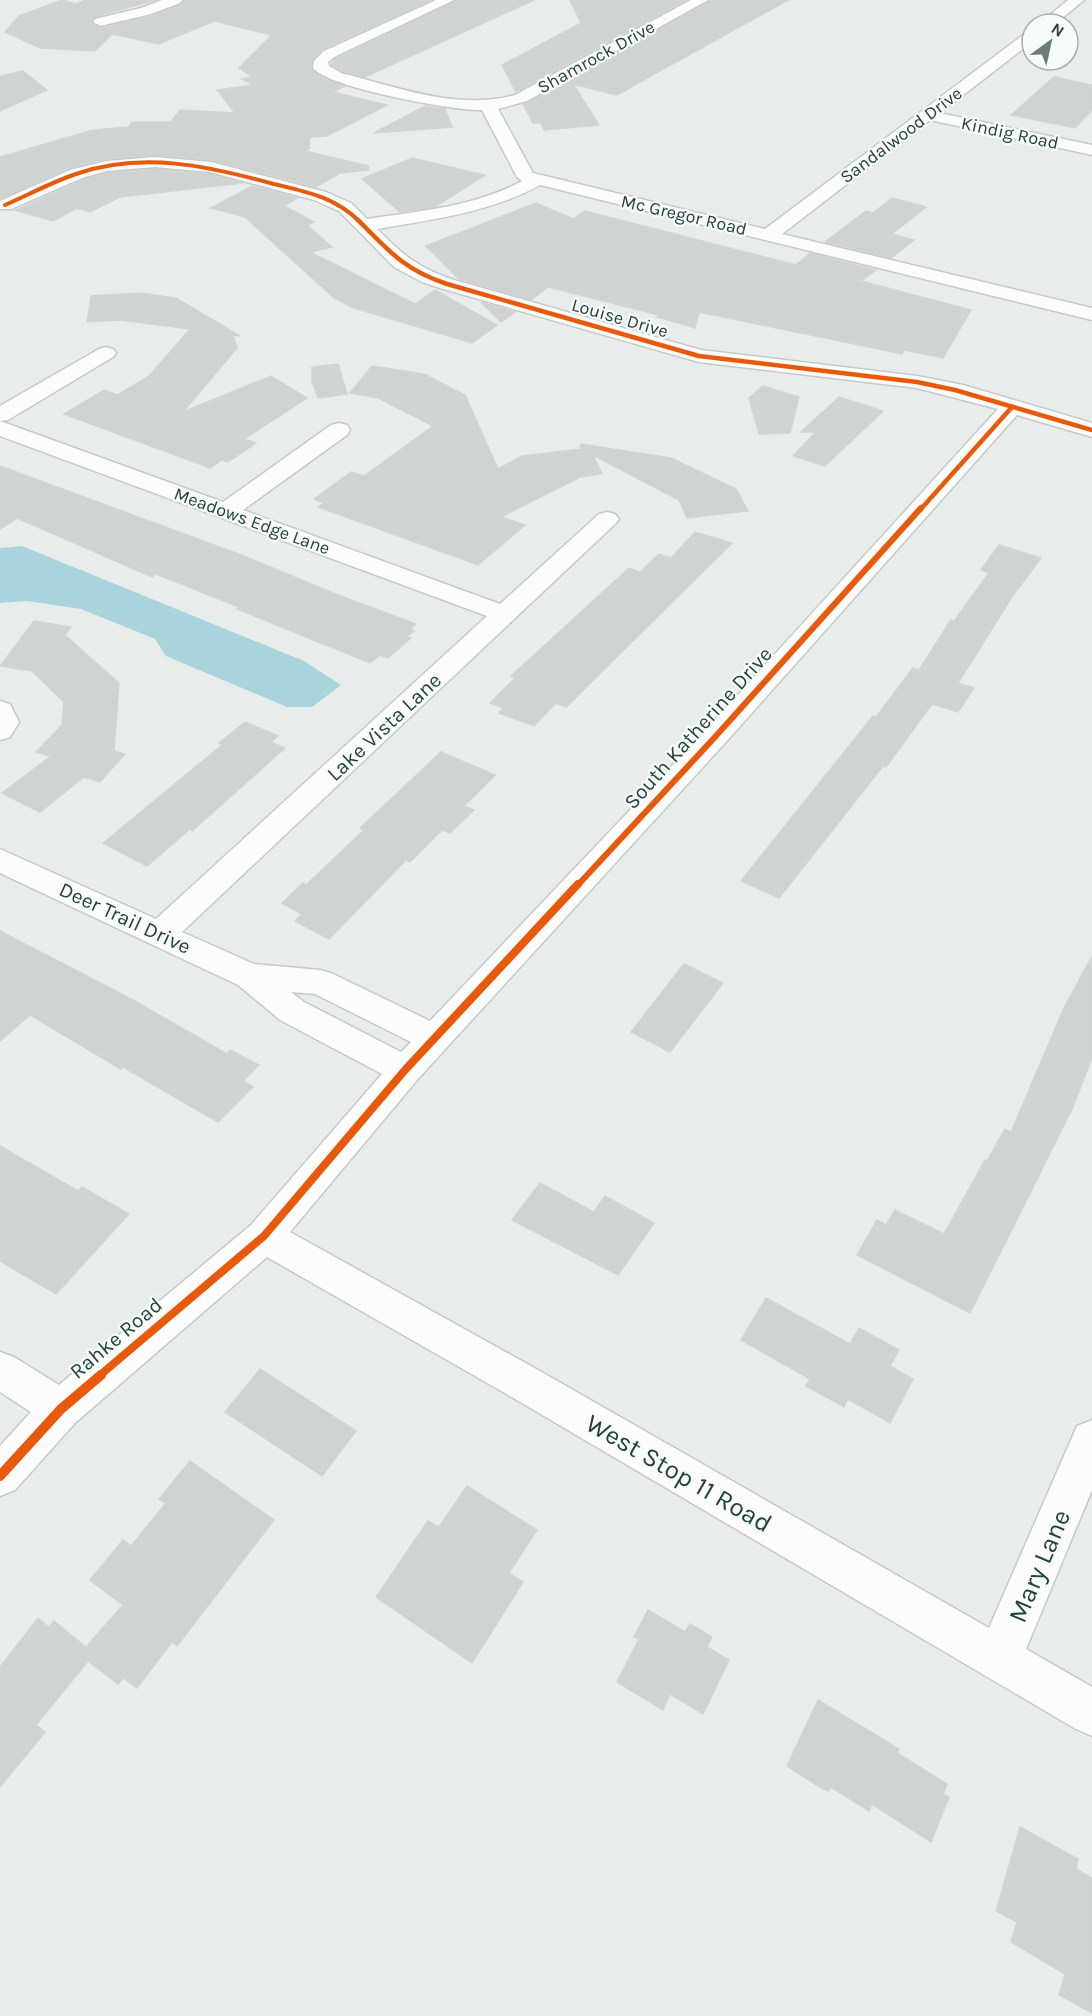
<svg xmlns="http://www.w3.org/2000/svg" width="1092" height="2016" viewBox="0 0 1092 2016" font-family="Karla,sans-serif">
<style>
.water{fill:#a9d4db}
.building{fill:#cfd4d2;stroke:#d1d6d4;stroke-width:1.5}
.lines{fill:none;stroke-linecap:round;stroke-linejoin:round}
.minor-casing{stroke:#c5cac8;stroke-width:3}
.minor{fill:#fcfcfc;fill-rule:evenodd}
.cycleway-far4-casing{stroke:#f7fbf9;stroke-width:5}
.cycleway-far3-casing{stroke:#f7fbf9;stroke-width:7}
.cycleway-far2-casing{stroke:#f7fbf9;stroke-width:9}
.cycleway-far1-casing{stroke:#f7fbf9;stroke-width:12}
.cycleway-casing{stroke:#f7fbf9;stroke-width:14}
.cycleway-far4{stroke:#e8590c;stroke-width:4}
.cycleway-far3{stroke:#e8590c;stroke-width:4.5}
.cycleway-far2{stroke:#e8590c;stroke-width:6}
.cycleway-far1{stroke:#e8590c;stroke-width:8}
.cycleway{stroke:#e8590c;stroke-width:10}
.labels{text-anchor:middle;stroke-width:4.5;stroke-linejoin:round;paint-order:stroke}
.far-street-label{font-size:18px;fill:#24423a;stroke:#f7fbf9}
.street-label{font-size:21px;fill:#24423a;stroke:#f7fbf9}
.near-street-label{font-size:26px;fill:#24423a;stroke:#f7fbf9}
</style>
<rect width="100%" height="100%" fill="#e8edeb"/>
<polygon class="water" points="22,546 304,661 341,685 312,707 287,707 166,656 155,639 81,609 27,601 0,603 0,548"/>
<g class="building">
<polygon points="62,0 76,4 85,0 156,0 94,17 91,23 101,28 152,16 181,5 184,0 431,0 323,49 312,61 312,70 323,78 345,86 333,92 387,105 327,136 310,137 309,146 306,147 310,148 305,151 369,166 368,170 340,173 316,187 212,160 155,155 106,159 69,168 0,199 0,157 93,130 129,127 132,122 171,122 180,110 235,113 217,90 253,85 242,79 252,77 239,68 272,35 214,21 159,44 112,34 95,51 40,48 5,32 19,16"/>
<polygon points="456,0 534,0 365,77 342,71 331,65 335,59"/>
<polygon points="570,0 686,0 516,92 502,65 581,23"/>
<polygon points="710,0 788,0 617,95 573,84 599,125 544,130 541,123 533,123 523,104"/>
<polygon points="23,71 47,90 0,111 0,76"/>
<polygon points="1054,77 1092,85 1092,110 1075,128 1011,115"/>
<polygon points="425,106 445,109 452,127 374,133"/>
<polygon points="412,158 485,175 435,207 400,212 362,179"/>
<polygon points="155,169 210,174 243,183 120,197 90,212 77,208 53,221 15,210 83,180 107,173"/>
<polygon points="252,186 297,198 284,206 314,222 307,225 332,247 310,252 415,304 435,290 497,325 472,343 354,308 334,298 245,217 211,208"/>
<polygon points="892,198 926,207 892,234 914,240 891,258 825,242 866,211 873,213"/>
<polygon points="536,203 573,219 585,211 796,265 810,253 876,270 861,281 971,310 943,358 904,350 902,354 699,312 695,328 657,317 659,315 548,287 531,300 459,279 426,246"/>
<polygon points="139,293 176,298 240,336 233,335 237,348 183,412 271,376 307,398 244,439 256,443 228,462 222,460 210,468 64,414 104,390 118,395 149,376 190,329 120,320 87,322 91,296"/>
<polygon points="481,302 515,312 501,322"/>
<polygon points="338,364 347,394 318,398 312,381 312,367"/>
<polygon points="372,366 424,374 465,395 498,469 522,456 582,449 580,448 581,444 671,458 736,489 748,511 687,518 679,500 593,455 602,474 580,477 501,517 525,525 478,565 318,507 324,503 314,499 351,472 364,476 433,426 378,398 350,393"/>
<polygon points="763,386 799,397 790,433 759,434 749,398"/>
<polygon points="839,397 883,411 825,466 793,456 816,432 801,432"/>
<polygon points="0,466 244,556 333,593 416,624 410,629 414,631 406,637 411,638 388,658 380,655 370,663 237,609 239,607 156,574 152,577 17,518 0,529"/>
<polygon points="695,532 732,543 566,707 556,703 534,726 499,713 503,708 490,703 515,678 511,676 629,568 640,572 659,554 671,558"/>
<polygon points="999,545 1041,558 1012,597 958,683 974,688 958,712 932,704 886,767 883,766 779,898 741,881 873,716 876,717 913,668 919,670 951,620 954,621 989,573 981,570"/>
<polygon points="34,621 71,627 65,635 119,683 114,751 125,754 100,782 84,777 40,812 2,793 51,756 36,752 62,725 64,702 32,671 0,666"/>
<polygon points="245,722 278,736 271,742 285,748 192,831 190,829 147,866 103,843 222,745 219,743"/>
<polygon points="441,752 495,775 464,806 474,810 450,833 442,830 410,862 406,860 329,939 295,921 302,914 282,903 303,883 306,885 364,830 360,828"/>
<polygon points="0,931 133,1000 227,1054 230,1050 259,1065 243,1081 253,1087 218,1122 123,1067 121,1069 30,1015 0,1041"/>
<polygon points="1092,956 1092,1058 1073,1107 970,1313 857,1255 877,1220 886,1225 895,1210 944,1234 985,1160 987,1161 1005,1129 1011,1132 1064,1008"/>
<polygon points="684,964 723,983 670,1052 631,1032"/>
<polygon points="0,1146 78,1191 82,1187 129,1214 56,1294 0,1261"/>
<polygon points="540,1183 594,1212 605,1196 654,1223 618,1275 512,1220"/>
<polygon points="766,1298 850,1344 859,1328 899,1350 890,1366 913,1379 890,1423 848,1399 844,1407 806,1386 810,1379 741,1340"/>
<polygon points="260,1369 356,1431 322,1476 225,1412"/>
<polygon points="190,1461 274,1520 177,1646 172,1642 137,1688 123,1678 118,1684 88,1661 36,1725 45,1732 0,1787 0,1667 38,1618 49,1627 54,1621 86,1647 123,1605 90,1580 123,1540 131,1546 166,1503 159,1499"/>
<polygon points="467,1486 537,1530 509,1573 523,1582 472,1663 376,1597 428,1521 439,1527"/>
<polygon points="648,1610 685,1632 690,1624 712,1637 707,1647 729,1660 703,1714 670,1694 663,1710 617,1682 639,1639 634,1637"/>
<polygon points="818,1700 899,1749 897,1753 947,1784 943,1795 949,1797 931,1842 872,1804 869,1811 831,1787 828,1791 818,1786 787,1766"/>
<polygon points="1020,1827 1078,1859 1076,1869 1092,1878 1092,2013 1059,1995 1065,1974 1011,1942 1017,1922 996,1911"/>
</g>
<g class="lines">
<defs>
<g id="minor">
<polygon points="162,0 182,0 180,3 151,14 100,26 93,22 95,19 141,8"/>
<path d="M436,0H454L334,57L328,62L329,66L341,73C397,87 458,111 515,95L691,0H708L527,101L498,109L533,173L765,229L1027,32L1032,31V42L940,113L1092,145V155L930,120L782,234L1092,308V320L540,185C489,213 433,219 377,229C403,255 418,268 454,280L701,350L917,376L963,385L1092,423V437L1017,415L725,743L417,1080L290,1232L538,1370L989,1628L1077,1426L1092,1420V1490L1026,1649L1092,1687V1736L1076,1729L510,1396L267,1257L75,1423L15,1490L0,1496V1446L31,1412L0,1392V1352L14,1357L59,1385L251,1225L382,1074L280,1020L238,985L0,873V849L156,919L487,616L0,436V406L99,349L106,347L113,349L116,353L113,357L8,420L0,421L223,502L331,425L339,423L347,425L350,430L347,435L243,510L500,604L599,514L607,512L615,514L619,519L615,524L182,932L254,964L320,970L331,973L430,1021L705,731L998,409L917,388L699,362L440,288L422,282L394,267L339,211L314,200L210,172L155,167L107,171L82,178L11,209H0V201L70,170L107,161L155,157L211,162L326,192L351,203L367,219C420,211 474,207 522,181L517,177L482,110C454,111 329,88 313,68L314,61L324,51ZM291,992L315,994L411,1042L401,1052L304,1002Z"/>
<polygon points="1068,0 1084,0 1055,24 1039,24"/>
<polygon points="0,701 10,704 19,722 10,737 0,740"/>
</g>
</defs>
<use href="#minor" class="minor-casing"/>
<use href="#minor" class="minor"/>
<defs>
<path id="cycleway-far4" d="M5,205C28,195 52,182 76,174C143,151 208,166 274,184C307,192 335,197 360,222"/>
<g id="cycleway-far3">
<path d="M358,220C389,251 404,270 447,284L699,356L917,382L955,390L1092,430"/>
<polyline points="920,510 1012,407"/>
</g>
<polyline id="cycleway-far2" points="577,886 715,737 921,508"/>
<polyline id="cycleway-far1" points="99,1376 264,1236 405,1070 578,884"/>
<polyline id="cycleway" points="0,1476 61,1409 101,1375"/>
</defs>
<use href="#cycleway-far4" class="cycleway-far4-casing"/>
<use href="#cycleway-far3" class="cycleway-far3-casing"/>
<use href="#cycleway-far2" class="cycleway-far2-casing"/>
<use href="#cycleway-far1" class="cycleway-far1-casing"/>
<use href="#cycleway" class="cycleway-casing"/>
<use href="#cycleway-far4" class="cycleway-far4"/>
<use href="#cycleway-far3" class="cycleway-far3"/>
<use href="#cycleway-far2" class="cycleway-far2"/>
<use href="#cycleway-far1" class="cycleway-far1"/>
<use href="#cycleway" class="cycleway"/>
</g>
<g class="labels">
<g class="far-street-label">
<text transform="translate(596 57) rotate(-29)" y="6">Shamrock Drive</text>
<text transform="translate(1010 133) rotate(12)" y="6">Kindig Road</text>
<text transform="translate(901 135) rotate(-37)" y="6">Sandalwood Drive</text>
<text transform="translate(684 215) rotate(13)" y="6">Mc Gregor Road</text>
<text transform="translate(620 318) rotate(16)" y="6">Louise Drive</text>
<text transform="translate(252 521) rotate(20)" y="6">Meadows Edge Lane</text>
</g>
<g class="street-label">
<text transform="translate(384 727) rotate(-43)" y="7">Lake Vista Lane</text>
<text transform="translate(698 728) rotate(-48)" y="7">South Katherine Drive</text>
<text transform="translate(125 918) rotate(25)" y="7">Deer Trail Drive</text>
<text transform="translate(116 1338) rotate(-40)" y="7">Rahke Road</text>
</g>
<g class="near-street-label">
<text transform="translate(679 1473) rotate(30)" y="9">West Stop 11 Road</text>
<text transform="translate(1039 1566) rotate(-67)" y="9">Mary Lane</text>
</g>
</g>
<g transform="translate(1050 42) rotate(33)"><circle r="28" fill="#f7fbf9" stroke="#a3b1ad" stroke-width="1.5"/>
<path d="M0-4.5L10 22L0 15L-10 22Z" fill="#697e78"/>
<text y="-9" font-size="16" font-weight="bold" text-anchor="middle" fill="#24423a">N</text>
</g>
</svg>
